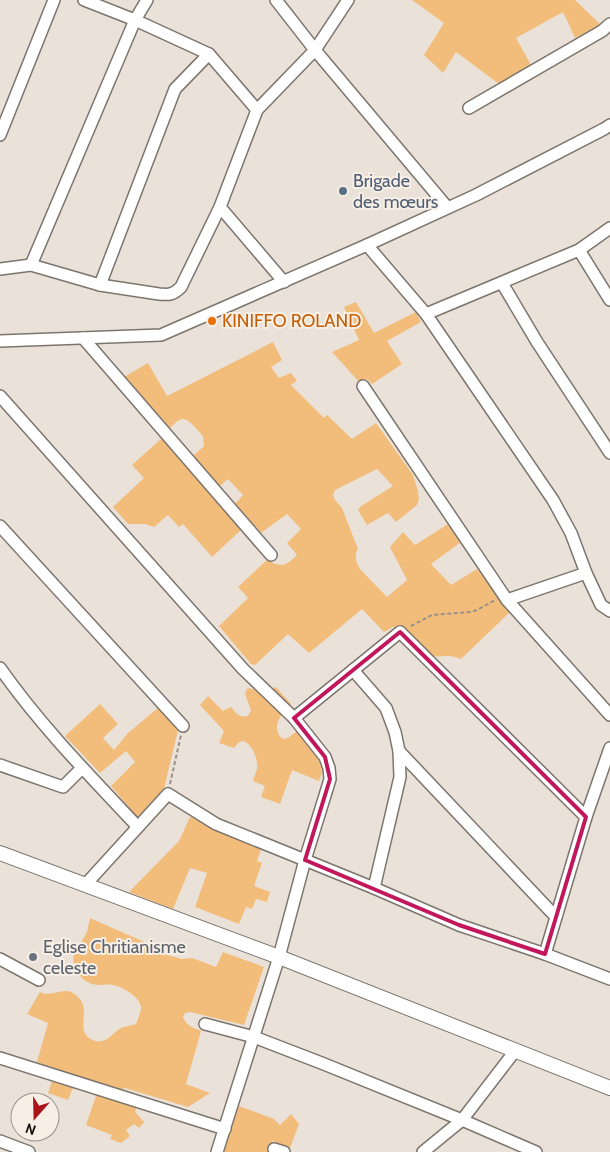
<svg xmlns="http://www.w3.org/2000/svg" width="610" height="1152" viewBox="0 0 610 1152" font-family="Cabin,sans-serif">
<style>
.green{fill:#f2bd7b}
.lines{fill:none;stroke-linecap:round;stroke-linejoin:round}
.minor-casing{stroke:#7c756d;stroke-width:14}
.tertiary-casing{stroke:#7c756d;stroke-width:16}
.path{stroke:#98928b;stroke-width:2;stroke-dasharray:4 2.5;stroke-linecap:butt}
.minor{stroke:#fff;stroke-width:11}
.tertiary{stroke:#fff;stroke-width:14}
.marked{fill:none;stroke:#c2185b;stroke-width:4;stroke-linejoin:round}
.service-dot{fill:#5c6f8a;stroke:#f7efe5;stroke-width:2}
.food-dot{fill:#e8710a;stroke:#f7efe5;stroke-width:2}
.worship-dot{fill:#6b7280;stroke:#f7efe5;stroke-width:2}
.labels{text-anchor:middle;stroke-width:4;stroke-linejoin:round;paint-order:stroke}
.service-label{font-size:18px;fill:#4e5e75;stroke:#f7efe5;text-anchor:start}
.food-label{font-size:18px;fill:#c56008;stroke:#f7efe5;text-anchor:start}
.worship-label{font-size:18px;fill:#5b616d;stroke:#f7efe5;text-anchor:start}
</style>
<rect width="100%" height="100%" fill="#eae2d8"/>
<g class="green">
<polygon points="412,0 575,0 601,25 575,38 563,12 516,38 531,65 499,84 456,52 443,73 424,55 444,23"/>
<polygon points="356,302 374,333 416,312 421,322 387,341 402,364 372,384 367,379 360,383 332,352 359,340 344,307"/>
<path d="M273,342L282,360L271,367L279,378L291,373L297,381L291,385L324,418L327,415L352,439L376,423L413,475L418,491L419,499L417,505L396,522L388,513L367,525L358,510L361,506L393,486L377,469L335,490L333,495L335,500L342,508L358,549C354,555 356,563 360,569L387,597L407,580L390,547L403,532L415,545L448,524L461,542L431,564L451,585L477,569L511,611L461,659C457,658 453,656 449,656C444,656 438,657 433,656C419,652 414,635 402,626L393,627L384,632L362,609L309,653L288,634L255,665L251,664L219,626L248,598L238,587L267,560C282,568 286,566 297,555L287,543L301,529L287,514L261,533L235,504L243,495L228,479L219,487L193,456L204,446L203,436C199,432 189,419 183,419C178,419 172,426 169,429L124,377L148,363L167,396Z"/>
<polygon points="162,438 242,529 212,557 183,524 179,527 168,515 154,527 145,524 128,524 113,507 144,478 132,465"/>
<path d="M276,687L291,704C282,713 269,728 283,739C291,739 295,729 303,729L321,766L322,772L319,781L292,770L280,804L261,797L265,786L253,781C254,777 256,773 257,769C258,759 253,746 244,741L239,742L234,748L219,743L224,731L200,705L208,696L223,711L231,707C236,713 239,718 248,716L251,710L246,697L245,692L248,688C263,691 260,696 276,687Z"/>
<polygon points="100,704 118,724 103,738 114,750 128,733 158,708 178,730 164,789 138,818 111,786 135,762 126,751 100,773 65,736"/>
<polygon points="190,817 261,849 257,861 262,863 254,886 270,892 267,902 256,899 252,909 246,907 239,924 195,907 207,873 190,868 173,909 129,892 179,841"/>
<path d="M90,918L149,944L163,954L182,959L192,958L216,967L223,952L264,967L244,1025L190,1012L185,1013L183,1017C187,1026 192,1027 201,1031L186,1084L210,1093L188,1107L125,1088L121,1090V1096L137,1107L135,1112L144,1122L139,1128L134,1124L126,1130L130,1136L121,1143L110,1139L112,1135L86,1125L97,1093L74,1085L68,1100L48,1093L56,1069L37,1062L48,1023L27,1014L40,992C53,999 66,982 79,998C91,1010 75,1031 91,1039C94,1041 98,1042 102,1041C110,1039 114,1032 121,1028C125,1026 131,1026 136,1024C138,1019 140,1014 141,1009C142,997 122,987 113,985C107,984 102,985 97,985C82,983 71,969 74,954L87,932Z"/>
<polygon points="239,1106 274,1119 280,1125 291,1114 299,1124 290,1148 272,1141 270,1152 224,1152"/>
</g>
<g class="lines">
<defs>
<g id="minor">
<polyline points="84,0 135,20 209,54 257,110"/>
<polyline points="276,0 315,50 447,207"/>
<polyline points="469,108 602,31 610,24"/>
<polyline points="0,135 54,0"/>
<polyline points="220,207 284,282"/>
<polyline points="367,245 426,314 553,500 571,533 586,573 601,605 610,611"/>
<polyline points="579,250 610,300"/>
<polyline points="31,265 135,20 147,0"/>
<path d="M0,269L31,265L100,285L159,294C169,295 173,295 181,287L220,207L257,110L315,50L348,0"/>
<polyline points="502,283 537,342 610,453"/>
<polyline points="100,285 175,89 209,54"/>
<polyline points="426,314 579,250 610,228"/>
<polyline points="83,338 271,555"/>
<polyline points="0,341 161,335 367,245 476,195 604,129 610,125"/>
<polyline points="363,386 507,600 610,715"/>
<polyline points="0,396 243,669 294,718 325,757 329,768 330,779 327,789 305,860 279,957 217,1152"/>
<polyline points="0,526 183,726"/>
<polyline points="507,600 586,573"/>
<path d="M0,668C40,725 90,776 138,827"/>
<polyline points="353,670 386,708 395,732 399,751 400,777 374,888"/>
<polyline points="294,718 400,632 586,817"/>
<polyline points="399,751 556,917"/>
<polyline points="0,765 63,787 82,768"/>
<polyline points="86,884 168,794 216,824 374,888 459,925 545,954 610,979"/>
<polyline points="545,954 586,817 610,748"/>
<polyline points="0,959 39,980"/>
<polyline points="205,1024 254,1037 324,1064 462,1120 536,1152"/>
<polyline points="0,1058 225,1129"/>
<polyline points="0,1141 29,1152"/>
<polyline points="274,1149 284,1152"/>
<polyline points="423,1152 462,1120 515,1051"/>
</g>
<polyline id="tertiary" points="0,853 279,957 610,1088"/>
</defs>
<use href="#minor" class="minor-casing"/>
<use href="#tertiary" class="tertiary-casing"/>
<g class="path">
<polyline points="411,626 432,615 471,612 477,610 495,600"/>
<polyline points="170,784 181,735"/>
</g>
<use href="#minor" class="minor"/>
<use href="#tertiary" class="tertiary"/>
</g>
<path class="marked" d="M400,632L586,817L545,954L459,925L305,860L330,779L325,757L294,718Z"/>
<circle class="service-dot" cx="343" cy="191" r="5"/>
<circle class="food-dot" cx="212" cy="321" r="5"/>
<circle class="worship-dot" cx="33" cy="957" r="5"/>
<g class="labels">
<g class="service-label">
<text x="353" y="187">Brigade<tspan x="353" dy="21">des mœurs</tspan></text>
</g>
<g class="food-label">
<text x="222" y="327">KINIFFO ROLAND</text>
</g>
<g class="worship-label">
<text x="43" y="953">Eglise Chritianisme<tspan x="43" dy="21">celeste</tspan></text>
</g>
</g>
<g transform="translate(35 1117) rotate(200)"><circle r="24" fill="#f7efe5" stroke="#9a948d"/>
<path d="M0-4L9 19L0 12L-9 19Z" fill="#a9141a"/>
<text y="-8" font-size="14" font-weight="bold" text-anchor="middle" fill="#0e0b08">N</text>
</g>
</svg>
